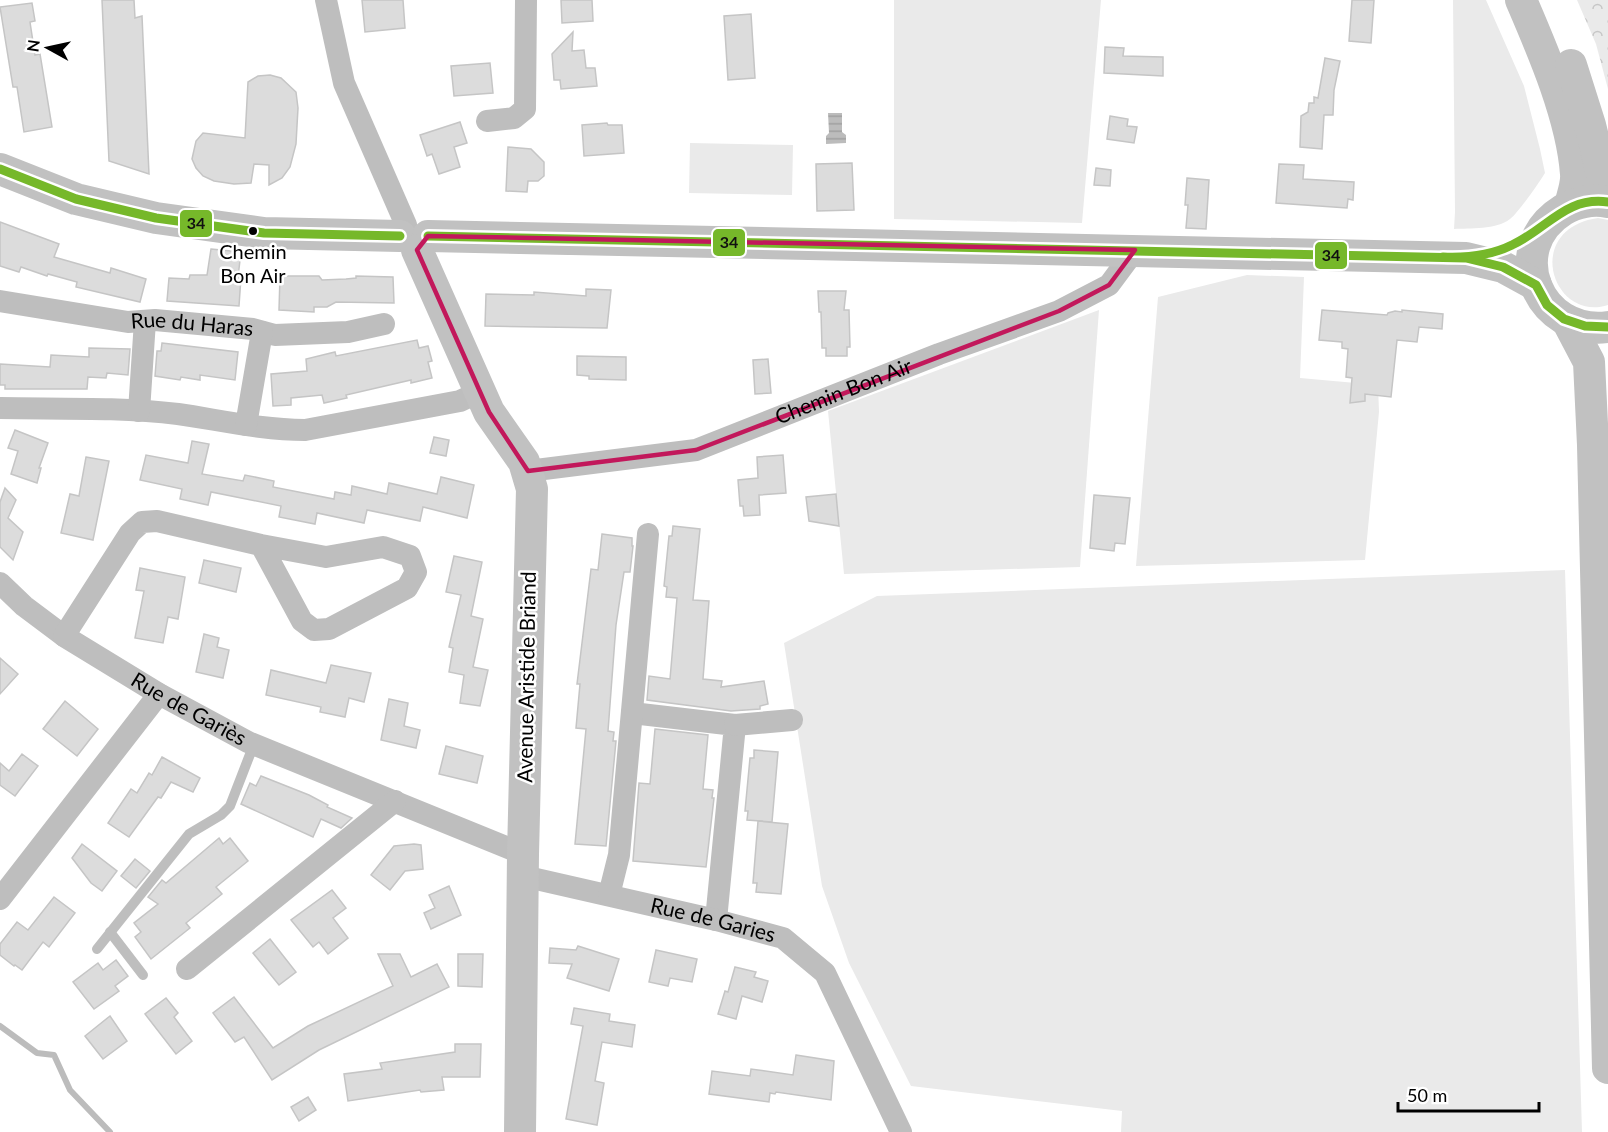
<svg xmlns="http://www.w3.org/2000/svg" width="1608" height="1132" viewBox="0 0 1608 1132" font-family="Lato,sans-serif">
<style>
.green{fill:#eaeaea}
.forest{fill:url(#forest-crowns)}
.water{fill:url(#water-rules)}
.lines{fill:none;stroke-linecap:round;stroke-linejoin:round}
.stream{stroke:#bcbcbc;stroke-width:6}
.building{fill:#dcdcdc;stroke:#c5c5c5;stroke-width:1.5}
.lane{stroke:#bebebe;stroke-width:10}
.street{stroke:#bebebe;stroke-width:22}
.secondary{stroke:#c1c1c1;stroke-width:32}
.bus-1-casing{stroke:#fff;stroke-width:14}
.bus-1{stroke:#76b82a;stroke-width:9}
.marked{fill:none;stroke:#c2185b;stroke-width:4.5;stroke-linejoin:round}
.bus-dot{fill:#000;stroke:#fff;stroke-width:2}
.labels{text-anchor:middle;stroke-width:5;stroke-linejoin:round;paint-order:stroke}
.bus-label{font-size:20px;fill:#000;stroke:#fff}
.street-label{font-size:21px;fill:#000;stroke:#fff}
.line-badge{stroke:#fff;stroke-width:2}
.pale-badge-label{font-size:16px;text-anchor:middle;font-weight:bold;fill:#111}
</style>
<defs>
<pattern id="forest-crowns" width="20" height="18" patternUnits="userSpaceOnUse" patternTransform="scale(1.5)"><rect width="20" height="18" fill="#eaeaea"/><path d="M2 6a3 3 0 1 1 6 0M12 15a3 3 0 1 1 6 0" fill="none" stroke="#c7c7c7"/></pattern>
<pattern id="water-rules" width="6" height="5" patternUnits="userSpaceOnUse" patternTransform="scale(1.5)"><rect width="6" height="5" fill="#bcbcbc"/><path d="M0 2.5h6" fill="none" stroke="#a0a0a0"/></pattern>
</defs>
<rect width="100%" height="100%" fill="#fff"/>
<g class="green">
<polygon points="894,0 1101,0 1082,223 894,219"/>
<path d="M1453,0H1486L1524,86L1540,149L1545,173C1539,183 1518,213 1510,219C1496,230 1470,228 1454,229L1455,212Z"/>
<polygon points="690,143 793,145 792,195 689,193"/>
<path d="M1598,218L1608,220V305C1552,323 1522,229 1598,218Z"/>
<polygon points="1247,275 1304,277 1300,378 1378,385 1379,412 1365,560 1136,566 1158,297"/>
<polygon points="1099,310 1080,567 844,574 828,411"/>
<polygon points="1565,570 1582,1132 1121,1132 1122,1111 911,1086 849,963 822,886 784,643 877,596"/>
</g>
<polygon class="forest" points="1577,0 1608,0 1608,89 1596,44"/>
<polygon class="water" points="828,113 842,113 842,132 846,135 846,143 826,144 826,136 829,133"/>
<g class="lines">
<polyline class="stream" points="0,1026 37,1053 54,1055 70,1090 110,1132"/>
</g>
<g class="building">
<polygon points="102,0 134,0 135,18 142,16 149,174 109,161"/>
<polygon points="362,0 403,0 405,28 365,32"/>
<polygon points="561,0 592,0 593,21 562,23"/>
<polygon points="1352,0 1374,0 1371,43 1349,41"/>
<polygon points="32,3 35,21 30,22 35,55 40,54 52,127 24,132 17,87 13,87 0,7"/>
<polygon points="751,14 755,78 728,80 724,16"/>
<polygon points="573,32 572,51 584,50 586,68 595,68 597,86 561,89 560,80 554,80 552,54"/>
<polygon points="1105,47 1124,48 1123,56 1163,57 1163,76 1104,73"/>
<polygon points="1325,58 1340,61 1334,90 1333,115 1324,115 1322,149 1300,147 1301,116 1308,112 1309,103 1314,103 1314,97 1318,98"/>
<polygon points="490,63 493,93 454,96 451,66"/>
<polygon points="270,75 281,78 296,92 298,108 296,144 290,167 282,178 269,185 269,165 254,164 251,183 234,184 214,181 203,176 196,168 192,159 196,141 203,133 245,138 248,82 258,76"/>
<polygon points="1110,116 1128,119 1127,126 1137,127 1134,143 1107,139"/>
<polygon points="460,122 467,143 454,147 460,167 439,174 432,154 427,156 420,135"/>
<polygon points="607,123 608,125 622,125 624,153 584,156 582,125"/>
<polygon points="508,147 531,149 544,162 544,176 538,181 528,181 527,192 506,191"/>
<polygon points="852,163 854,210 817,211 816,164"/>
<polygon points="1279,164 1304,165 1303,179 1354,182 1353,200 1348,199 1347,208 1276,203"/>
<polygon points="1096,168 1111,170 1110,186 1094,185"/>
<polygon points="1187,178 1209,180 1206,229 1186,228 1188,205 1185,205"/>
<polygon points="0,222 59,244 54,257 110,273 111,268 146,279 140,302 76,287 77,282 48,274 47,276 21,267 19,272 0,266"/>
<polygon points="211,249 241,252 238,277 241,277 239,306 167,301 169,278 189,279 190,275 207,275"/>
<polygon points="280,276 319,276 322,280 346,279 356,278 356,276 393,277 394,303 336,302 327,307 314,307 314,312 279,310"/>
<polygon points="586,289 611,290 607,328 485,326 486,294 534,295 534,292 586,296"/>
<polygon points="818,291 846,291 844,310 849,310 850,347 847,347 847,356 826,356 826,348 822,348 821,312 819,312"/>
<polygon points="1322,310 1387,315 1388,313 1395,311 1402,312 1402,310 1443,314 1442,329 1419,327 1417,342 1397,340 1391,397 1365,394 1365,401 1350,403 1352,378 1346,377 1348,349 1342,348 1342,342 1319,340"/>
<polygon points="417,340 419,348 428,346 432,361 428,362 432,378 411,383 411,380 346,395 347,398 324,403 322,395 291,398 291,405 273,406 271,374 307,371 306,359 335,352 336,356"/>
<polygon points="162,343 238,352 235,380 200,375 200,380 181,377 180,380 155,376 157,351 161,351"/>
<polygon points="89,348 130,349 128,375 107,373 106,378 88,377 87,389 5,389 5,385 0,385 0,364 50,367 51,355 89,357"/>
<polygon points="577,356 626,357 626,380 589,379 589,376 577,375"/>
<polygon points="768,359 771,393 755,394 753,360"/>
<polygon points="15,430 48,443 39,468 41,468 37,483 11,474 18,451 8,448"/>
<polygon points="434,437 449,440 446,456 430,453"/>
<polygon points="192,441 209,444 202,474 243,481 245,475 274,481 273,487 334,499 335,492 351,495 352,486 387,494 389,483 437,494 441,477 474,485 467,518 423,507 420,521 367,510 364,523 317,513 315,524 279,517 281,506 211,492 208,505 180,499 182,489 140,480 146,455 188,463"/>
<polygon points="783,455 786,493 759,495 760,515 744,516 743,506 740,506 738,480 758,478 757,457"/>
<polygon points="86,457 109,461 93,540 61,533 70,494 79,496"/>
<polygon points="5,488 16,500 8,518 23,532 13,560 0,547 0,502"/>
<polygon points="836,494 839,526 809,521 806,497"/>
<polygon points="1094,495 1130,498 1125,544 1115,543 1114,551 1090,548"/>
<polygon points="673,526 700,529 693,600 709,601 703,679 722,681 721,687 764,681 768,704 760,706 760,709 731,711 647,700 649,676 670,679 677,598 666,597 667,587 664,586 669,536 672,536"/>
<polygon points="602,534 632,538 632,546 633,546 630,572 624,572 616,625 608,731 614,732 613,741 616,741 606,846 575,844 586,729 576,728 580,684 577,684 591,569 598,570"/>
<polygon points="454,556 482,562 471,616 483,619 473,667 488,670 480,706 460,703 464,675 449,672 453,648 449,647 461,595 446,592"/>
<polygon points="204,560 241,568 236,592 199,583"/>
<polygon points="140,568 185,577 178,619 168,617 163,643 135,638 144,591 136,590"/>
<polygon points="204,634 219,638 217,647 229,650 223,678 196,672"/>
<polygon points="0,658 18,674 0,694"/>
<polygon points="331,665 371,673 364,702 349,698 345,717 320,712 321,707 266,695 271,670 326,683"/>
<polygon points="389,699 408,703 404,726 420,730 416,748 381,740"/>
<polygon points="65,701 98,729 77,756 43,729"/>
<polygon points="655,729 708,735 703,789 713,790 712,798 714,798 706,867 633,861 639,783 650,784"/>
<polygon points="446,746 483,756 477,783 439,774"/>
<polygon points="754,750 778,752 772,822 747,820 748,811 745,811 750,758 754,758"/>
<polygon points="22,754 38,766 15,796 0,785 0,763 9,771"/>
<polygon points="162,757 200,778 193,792 171,782 161,798 158,797 129,837 108,823 131,789 137,793 149,773 152,775"/>
<polygon points="261,776 309,795 328,805 327,807 352,818 341,828 321,819 313,837 241,804 250,783 256,786"/>
<polygon points="758,821 788,824 781,894 756,892 757,883 753,883"/>
<polygon points="219,838 223,844 230,838 248,861 216,887 222,894 186,923 190,928 151,959 135,937 141,932 134,923 158,904 148,897 162,880 166,883"/>
<polygon points="82,844 117,871 102,891 91,883 72,858"/>
<polygon points="414,844 421,845 423,869 405,871 390,890 371,875 394,846"/>
<polygon points="135,859 150,871 136,888 121,876"/>
<polygon points="449,886 461,915 431,929 424,913 435,908 429,895"/>
<polygon points="332,890 346,908 333,918 348,938 328,954 319,942 313,947 291,920"/>
<polygon points="54,897 75,913 49,947 43,942 22,970 15,965 14,966 0,955 0,944 17,922 28,930"/>
<polygon points="270,939 296,972 279,985 253,953"/>
<polygon points="578,946 619,959 609,991 567,978 572,964 549,963 550,948 576,950"/>
<polygon points="656,950 697,959 692,982 670,978 668,986 649,982"/>
<polygon points="378,954 400,954 411,977 437,964 449,987 319,1050 272,1080 244,1037 235,1042 213,1013 234,997 273,1048 308,1026 393,986"/>
<polygon points="458,954 483,954 482,987 458,986"/>
<polygon points="116,960 128,976 115,986 119,991 94,1009 73,982 98,963 103,970"/>
<polygon points="735,967 756,972 754,977 768,981 762,1002 742,996 736,1019 718,1014 725,991 728,992"/>
<polygon points="166,998 178,1013 174,1017 192,1041 176,1054 145,1014"/>
<polygon points="574,1008 610,1014 609,1021 635,1025 632,1047 602,1042 595,1081 604,1083 597,1125 566,1119 583,1026 571,1024"/>
<polygon points="110,1016 127,1041 103,1059 85,1036"/>
<polygon points="455,1044 481,1044 480,1077 442,1077 444,1090 421,1092 420,1090 348,1101 344,1074 382,1069 380,1063 455,1052"/>
<polygon points="796,1055 834,1061 831,1100 776,1092 775,1094 770,1093 769,1102 709,1094 712,1071 750,1076 751,1069 793,1075"/>
<polygon points="308,1097 316,1110 299,1121 291,1107"/>
</g>
<g class="lines">
<g class="lane">
<polyline points="110,932 143,975"/>
<polyline points="97,949 189,834 221,815 230,806 254,744"/>
</g>
<g class="street">
<polyline points="326,0 344,83 406,225"/>
<polyline points="487,121 514,118 525,109 526,0"/>
<path id="s1" d="M0,301L128,322L155,320L253,329L275,335L348,332L384,324"/>
<path d="M0,408C59,409 119,407 178,414C220,420 262,430 305,430L460,401L479,392"/>
<polyline points="139,411 145,321"/>
<polyline points="246,425 262,332"/>
<path id="s2" d="M528,471L696,450L939,354L1059,311L1109,285L1135,250"/>
<path id="s3" d="M0,583L24,606L64,636L159,694L248,742L523,854"/>
<polyline points="64,636 130,533 142,522 157,521 261,545 326,557 383,547 410,556 416,572 407,588 329,629 314,630 302,621 261,545"/>
<polyline points="632,713 735,725 716,920"/>
<polyline points="735,725 792,720"/>
<path id="s4" d="M523,876L716,920L783,938L825,973L901,1132"/>
<polyline points="609,895 619,855 648,534"/>
<polyline points="0,899 159,694"/>
<polyline points="187,969 395,801"/>
</g>
<g class="secondary">
<path d="M1521,0C1543,51 1572,118 1576,174C1577,184 1572,196 1570,206"/>
<polyline points="1571,65 1590,125 1603,178 1608,183"/>
<polyline points="0,169 76,199 156,218 264,233 400,236"/>
<path d="M1608,202C1593,199 1576,202 1563,210C1502,248 1538,336 1608,327"/>
<polyline points="428,236 1466,258 1503,267 1536,285"/>
<polyline points="417,250 489,412 524,462 532,489 523,854 520,1132"/>
<polyline points="1568,322 1589,362 1593,445 1608,1068"/>
</g>
<defs>
<g id="bus-1">
<polyline points="0,169 76,199 156,218 264,233 400,236"/>
<polyline points="428,236 1466,258 1503,267 1536,285 1547,305 1564,319 1585,326 1608,327"/>
<path d="M1443,257C1467,258 1490,256 1512,245C1547,229 1566,196 1608,202"/>
</g>
</defs>
<use href="#bus-1" class="bus-1-casing"/>
<use href="#bus-1" class="bus-1"/>
</g>
<path class="marked" d="M428,236L1135,250L1109,285L1059,311L696,450L528,471L489,412L417,250Z"/>
<circle class="bus-dot" cx="253" cy="231" r="5"/>
<g class="labels">
<g class="bus-label">
<text x="253" y="259">Chemin<tspan x="253" dy="24">Bon Air</tspan></text>
</g>
<g class="street-label">
<text dy="7" stroke="none"><textPath href="#s1" startOffset="194">Rue du Haras</textPath></text>
<text dy="7" stroke="none"><textPath href="#s2" startOffset="328">Chemin Bon Air</textPath></text>
<text transform="translate(527 677) rotate(-89)" y="7">Avenue Aristide Briand</text>
<text dy="7" stroke="none"><textPath href="#s3" startOffset="228">Rue de Gariès</textPath></text>
<text dy="7" stroke="none"><textPath href="#s4" startOffset="195">Rue de Garies</textPath></text>
</g>
</g>
<g class="line-badge">
<rect x="179" y="209" width="34" height="29" rx="6" fill="#76b82a"/>
<rect x="712" y="228" width="34" height="29" rx="6" fill="#76b82a"/>
<rect x="1314" y="241" width="34" height="29" rx="6" fill="#76b82a"/>
</g>
<g class="pale-badge-label">
<text x="196" y="229">34</text>
<text x="729" y="248">34</text>
<text x="1331" y="261">34</text>
</g>
<g transform="translate(48 48) rotate(278)" stroke="#ffffff" stroke-width="4.5" paint-order="stroke">
<path d="M0-4.5L10 22L0 15L-10 22Z" fill="#000000"/>
<text y="-9" font-size="16" font-weight="bold" text-anchor="middle" fill="#000000">N</text>
</g>
<path d="M1398 1102v9h141v-9" fill="none" stroke="#000000" stroke-width="3"/>
<text x="1407" y="1102" font-size="18" fill="#000000" stroke="#ffffff" stroke-width="4.5" paint-order="stroke">50 m</text>
</svg>
